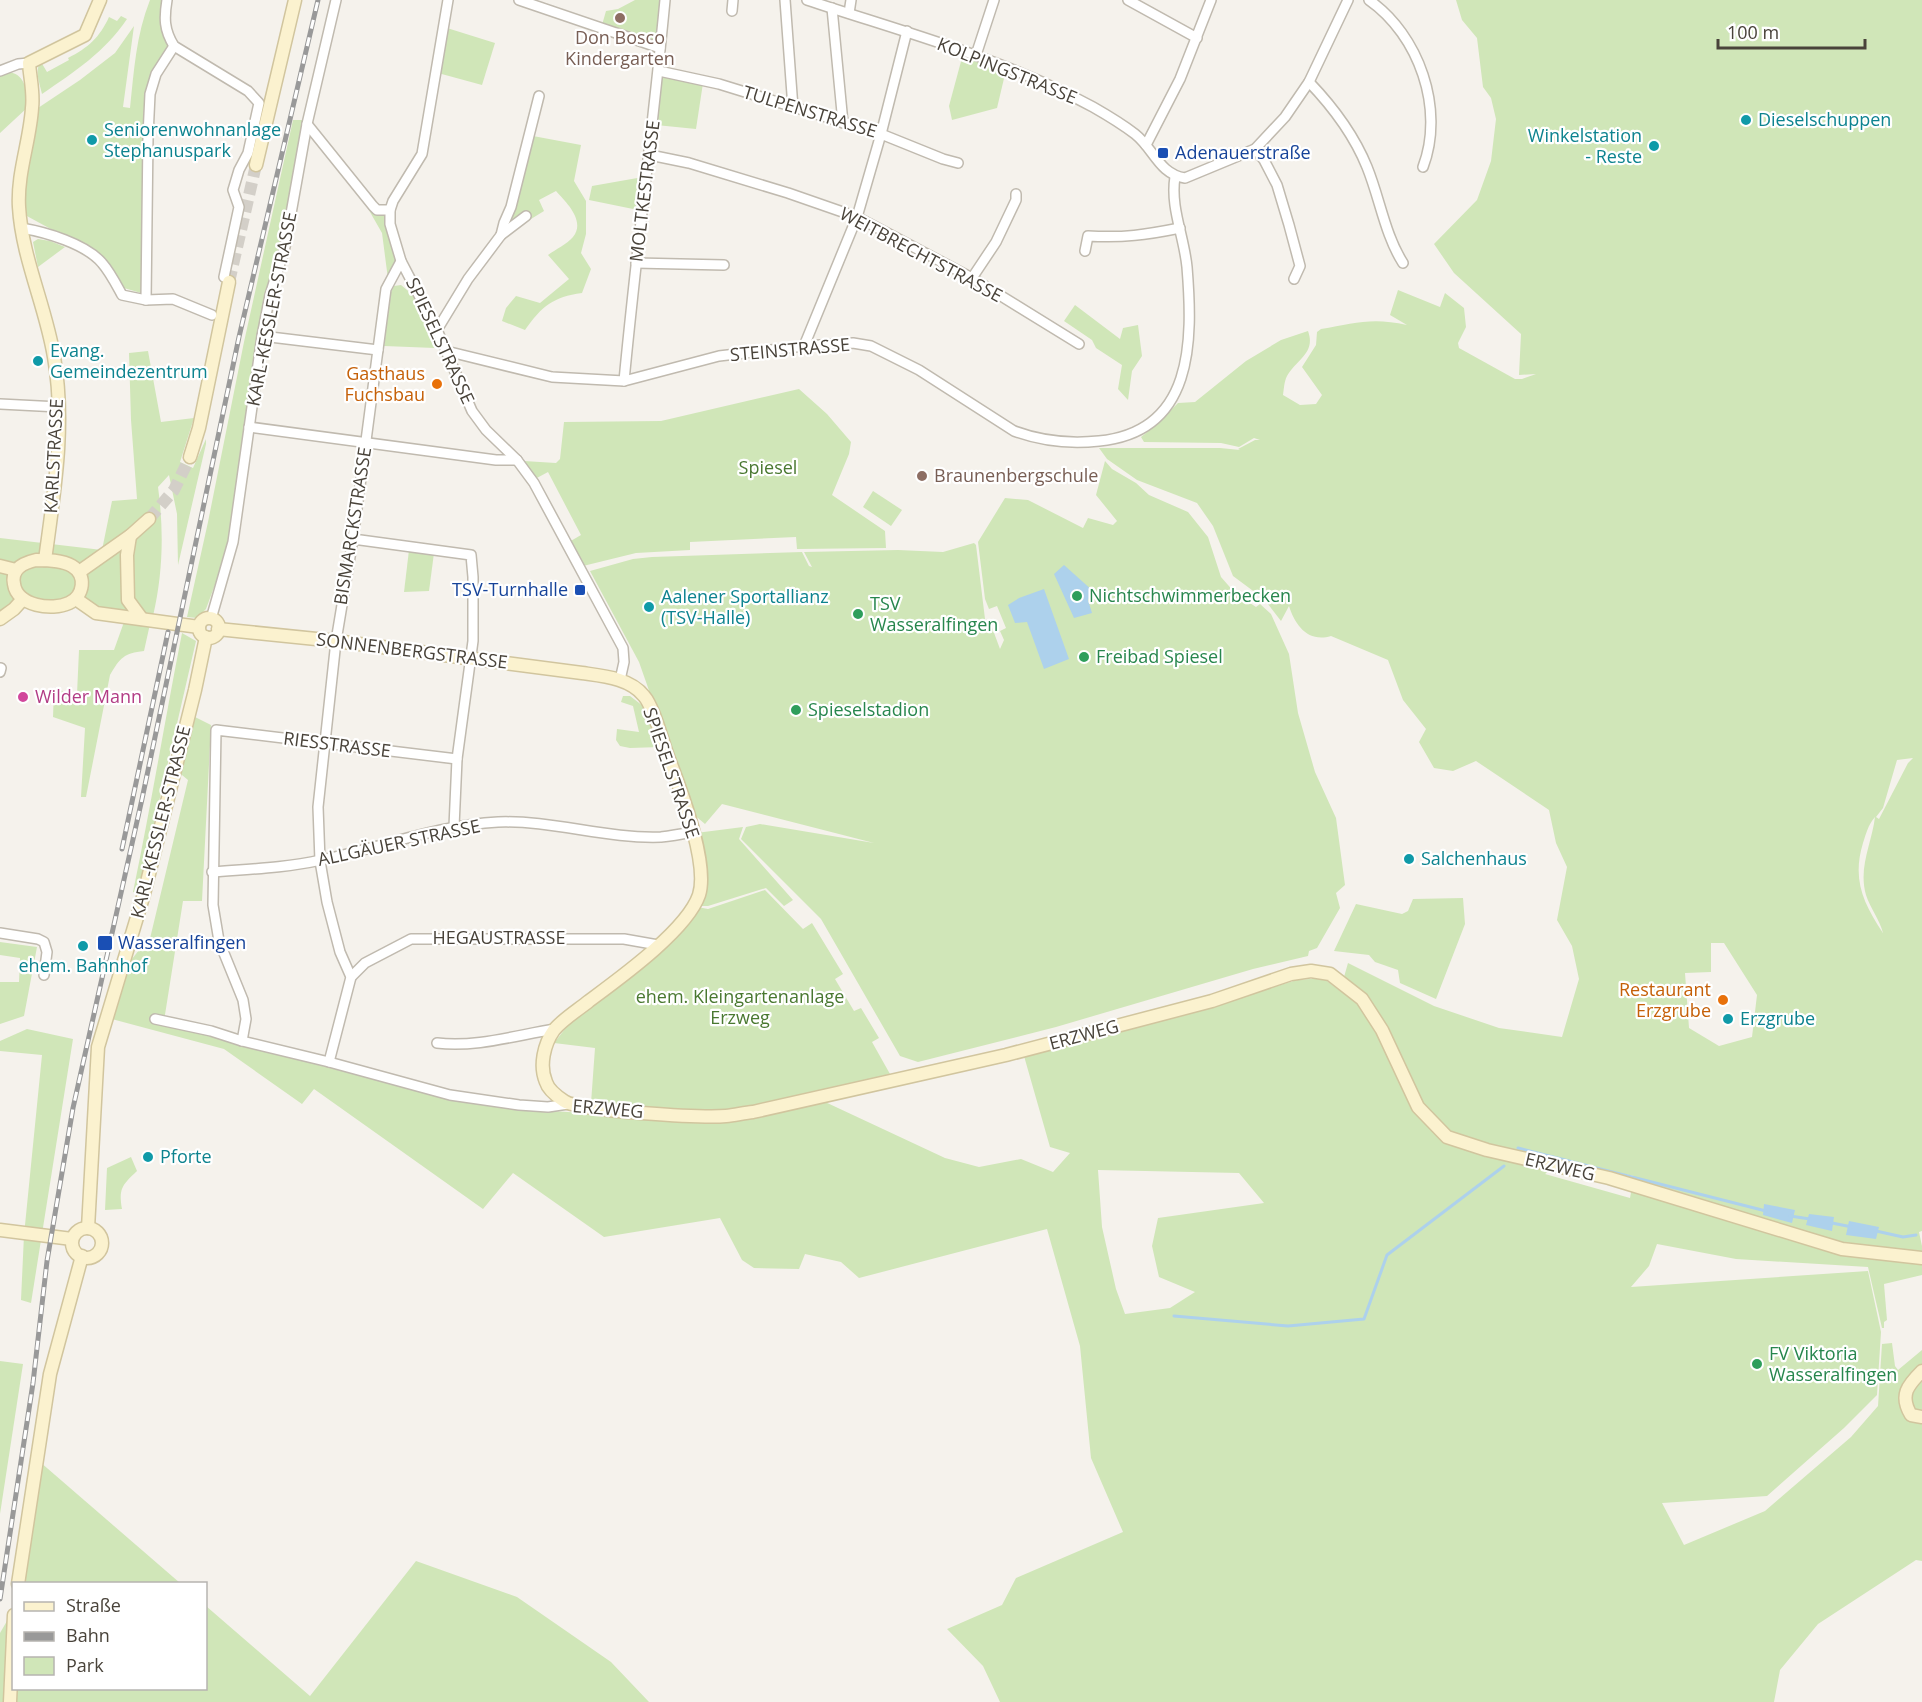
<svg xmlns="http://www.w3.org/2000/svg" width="1922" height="1702" viewBox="0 0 1922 1702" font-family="'Open Sans',sans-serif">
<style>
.green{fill:#d0e6b8;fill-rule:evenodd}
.water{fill:#add1ec}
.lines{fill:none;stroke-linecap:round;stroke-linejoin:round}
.stream{stroke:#add1ec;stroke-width:3}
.secondary-tunnel{stroke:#d3cfc8;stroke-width:12;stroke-dasharray:12 6;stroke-linecap:butt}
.street-casing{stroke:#c0baaf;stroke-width:12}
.secondary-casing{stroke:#d1c59e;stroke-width:15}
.street{stroke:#fff;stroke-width:9}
.secondary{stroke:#fbf2cf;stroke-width:12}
.rail-casing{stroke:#999;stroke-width:5}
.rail{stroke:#fff;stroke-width:3;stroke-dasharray:9;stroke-linecap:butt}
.education-dot{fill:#8d6e63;stroke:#fff;stroke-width:2}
.culture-dot{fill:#0f9aa8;stroke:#fff;stroke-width:2}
.transit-dot{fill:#1a4fb4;stroke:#fff;stroke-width:2}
.food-dot{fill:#e8710a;stroke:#fff;stroke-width:2}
.leisure-dot{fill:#2e9e5b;stroke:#fff;stroke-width:2}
.hotel-dot{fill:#d1479c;stroke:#fff;stroke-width:2}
.labels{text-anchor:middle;stroke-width:4.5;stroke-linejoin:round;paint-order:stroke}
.education-label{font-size:18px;fill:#785e54;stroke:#fff}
.street-label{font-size:18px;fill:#49433a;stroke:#fff}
.culture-label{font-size:18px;fill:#0d838f;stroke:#fff;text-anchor:start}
.transit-label{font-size:18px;fill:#164399;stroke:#fff;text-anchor:start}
.food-label{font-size:18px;fill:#c56008;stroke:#fff;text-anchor:end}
.park-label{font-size:18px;fill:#497830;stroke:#fff}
.leisure-label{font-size:18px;fill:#27864d;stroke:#fff;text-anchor:start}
.hotel-label{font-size:18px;fill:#b23c85;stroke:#fff;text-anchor:start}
</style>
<rect width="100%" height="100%" fill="#f5f2ec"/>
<g class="green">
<path d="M150,0H165L169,46L152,72L145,93L143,132L144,244L141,293L124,288L106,259L25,215L23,186L35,110L80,80L115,53L134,26L123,107L130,108C134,71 136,35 150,0Z"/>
<polygon points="635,0 660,0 656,43 602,25 606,11 618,9"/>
<path d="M1456,0H1922V1231L1919,1232L1922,1246V1275L1884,1284L1887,1320L1884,1322V1328H1882L1868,1267L1736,1259L1657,1244L1649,1266L1631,1287L1868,1271L1881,1332L1877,1395L1844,1428L1767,1496L1662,1503L1684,1545L1765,1511L1851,1437L1878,1406L1882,1344L1892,1343L1895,1366L1898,1370L1922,1350V1561L1916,1560L1818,1624L1780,1670L1774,1702H1000L983,1666L947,1629L1002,1605L1016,1578L1123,1532L1091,1458L1080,1346L1047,1229L859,1278L841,1262L805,1254L799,1269L754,1268L742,1260L720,1218L604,1237L513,1173L483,1209L314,1089L302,1104L224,1049L108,1018L132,959L139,950L147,951L188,780L176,770L191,715L211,725L202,901H183L164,1021L236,1038V1044L447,1098L520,1109L695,1120L823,1101L945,1158L979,1167L1021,1159L1053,1172L1070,1153L1050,1147L1024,1056L1169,1018L1297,980L1323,978L1340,991L1348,963L1434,1006L1499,1028L1562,1037L1579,979L1572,946L1557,920L1567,867L1556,843L1549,810L1476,761L1453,771L1434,768L1419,742L1426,729L1403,700L1388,660L1331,636C1308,643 1295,625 1289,606L1281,621L1264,599L1233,576L1213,526L1197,503L1137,480L1107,459L1099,448H1220L1240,450L1238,449L1255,440H1260L1254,438L1239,447L1221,443L1144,442L1141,437L1157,424L1178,403L1195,402L1246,361L1281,340L1308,331C1316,353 1297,359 1287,376C1284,382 1284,389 1283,395L1300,405L1316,404L1322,395L1302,367L1316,345L1317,332L1321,329C1354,323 1373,317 1407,325L1390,315L1398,290L1440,307L1445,293L1464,308L1466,327L1458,343L1459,348L1515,379H1522L1536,374L1519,375L1521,334L1454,273L1434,244L1477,200L1491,161L1496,119L1491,98L1483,87L1477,38L1462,20ZM1913,758L1908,763L1879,819L1876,817L1883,808L1897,760ZM1875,817C1872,843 1858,867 1866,895C1870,908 1880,920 1883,933C1863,903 1852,879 1863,843C1866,834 1868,825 1875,817ZM1711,943H1724L1757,995L1752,1037L1719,1046L1689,1028L1685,973L1711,972ZM1561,1161L1634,1176L1630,1198L1545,1174ZM1098,1170L1239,1173L1264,1203L1158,1218L1152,1246L1159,1277L1195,1292L1170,1308L1125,1314L1116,1289L1102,1227Z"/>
<path d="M121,16L127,19C105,52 74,72 42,94C40,84 34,70 41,62L47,72L69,60L68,58C88,48 100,37 109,17L117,21Z"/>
<polygon points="447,28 495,43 482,85 438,73"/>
<polygon points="963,54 1006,70 997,108 952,120 949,106"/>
<path d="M9,72C27,75 26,92 28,107L0,133V75Z"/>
<polygon points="660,74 703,83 696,129 656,125"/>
<polygon points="293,120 306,120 283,247 269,295 231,541 206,609 197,618 187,617 208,522 244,342"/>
<path d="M533,136L581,145L574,181L586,201V234L581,253L591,269L582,293C553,297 542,306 525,330L502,321L506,308L516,296L540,303L569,279L548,255C556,249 567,244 573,237C586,221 566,202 556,191L539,200L544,211L531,219L525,211L507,226Z"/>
<polygon points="643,177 638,210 589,200 592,186"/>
<polygon points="365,201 387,212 396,260 388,279 382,233 366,205"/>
<polygon points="38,239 50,241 65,247 38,267 33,242"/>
<polygon points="401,285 413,295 435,348 384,346 391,292 394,286"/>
<polygon points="1075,305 1120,339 1123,328 1138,325 1142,356 1132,371 1128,400 1118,389 1122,365 1096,348 1092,340 1064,321"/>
<path d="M148,351L161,422L194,418L180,462L193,468L206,439V444L178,565L177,514L169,475L158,487C164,531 163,573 153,616L97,612L75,596L57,602L26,600L0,617V538L102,550L112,501L137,499L131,420L129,353Z"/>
<polygon points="799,389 827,414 851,442 849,454 832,495 885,531 886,548 797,549 796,537 690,542 690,550 636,553 583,566 569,542 581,535 548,472 535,479 524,461 556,463 560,459 564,422 661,421"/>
<polygon points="1105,461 1112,469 1136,483 1149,495 1188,512 1208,537 1221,577 1235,593 1256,607 1260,604 1271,614 1289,654 1298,713 1315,772 1336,818 1345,885 1336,893 1340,908 1317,948 1309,951 1308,956 1253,969 1056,1027 918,1062 900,1056 821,919 741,839 746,827 760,824 874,843 722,804 705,824 692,813 639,662 590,571 633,559 652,557 802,552 809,566 812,567 804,552 898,550 943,552 974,543 976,545 985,619 984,624 990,622 1000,649 1004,640 1000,631 1006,628 997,606 989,609 985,599 978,542 1005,498 1028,500 1083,528 1088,518 1113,525 1117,521 1096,495"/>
<polygon points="873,491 902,510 891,526 863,507"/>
<polygon points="409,550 434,553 429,591 404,592"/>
<path d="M124,622L150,624L144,651C124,653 120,658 110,675L86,797H81L85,728L53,717L54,689L77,694L79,650H114Z"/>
<path d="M182,633L196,641L138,893L133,892C151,806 165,719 182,633Z"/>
<polygon points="623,696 630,696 643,706 660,747 630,748 620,746 616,740 617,729 639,732 633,706 621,702"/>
<polygon points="743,827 739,839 793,900 784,906 766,888 708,906 699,906 696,833"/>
<polygon points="765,890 803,929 812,923 843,974 835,979 854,1011 861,1008 879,1038 872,1042 890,1074 725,1112 591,1103 595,1048 554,1043 576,1015 697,907 708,909"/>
<polygon points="1463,898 1465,924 1436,999 1400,983 1398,970 1375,962 1369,955 1334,951 1356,904 1402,914 1408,911 1413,899"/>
<polygon points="0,942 37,947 24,1016 0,1024 0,982 19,982 20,958 0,955"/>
<polygon points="27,1029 73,1039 31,1303 21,1300 24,1235 42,1055 0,1051 0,1041"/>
<path d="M131,1157L137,1171C121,1186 119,1189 122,1209L105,1210L107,1168Z"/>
<polygon points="0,1361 23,1364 0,1514"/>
<polygon points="40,1462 180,1583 21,1584"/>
<polygon points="416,1561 517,1597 611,1662 649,1702 15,1702 15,1689 206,1688 206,1606 310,1696"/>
<polygon points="7,1621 4,1702 0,1702 0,1633"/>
</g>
<g class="water">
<polygon points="1064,565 1093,591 1088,600 1092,613 1074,618 1054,574"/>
<polygon points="1044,589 1069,659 1044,669 1027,622 1015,623 1008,605 1019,598"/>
<polygon points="1764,1204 1795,1210 1792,1223 1763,1215"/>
<polygon points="1809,1214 1834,1217 1832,1231 1806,1225"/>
<polygon points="1849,1221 1879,1227 1876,1239 1846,1235"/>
</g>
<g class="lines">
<g class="stream">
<polyline points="1518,1148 1766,1211"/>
<polyline points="1790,1216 1810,1219"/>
<polyline points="1832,1223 1852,1227"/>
<polyline points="1876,1231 1903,1237 1916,1235"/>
<polyline points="1174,1316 1288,1326 1364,1319 1387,1255 1504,1166"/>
</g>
<g class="secondary-tunnel">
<polyline points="229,282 256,165"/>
<polyline points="149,519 174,490 190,457"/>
</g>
<defs>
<g id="street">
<path d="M167,0C164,18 164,30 174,46L248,91L259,103L248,153L239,170L233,190L239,207L224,277"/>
<polyline points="448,0 422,154 393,201 390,210 390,224 401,261 437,330 472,411 486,430 517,460 534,483 623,648 624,662 620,680"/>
<polyline points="519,0 660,48"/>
<polyline points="785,0 793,108"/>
<path d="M807,0C903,32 1003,58 1093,107C1107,115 1122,124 1135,134C1154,149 1159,174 1185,178L1255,149L1285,117L1309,82L1348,0"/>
<polyline points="1128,0 1197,38"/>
<path d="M1369,0C1419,35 1445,109 1423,167"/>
<polyline points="832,8 843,123"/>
<polyline points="732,11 733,0"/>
<polyline points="849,13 851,0"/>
<polyline points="976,55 994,0"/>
<polyline points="0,71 18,64 29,63"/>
<polyline points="659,71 719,84 881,134 943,159 958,163"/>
<path d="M1309,82C1333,107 1354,135 1367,167C1380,199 1385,235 1403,263"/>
<polyline points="307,124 373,206 377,210 390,210"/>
<polyline points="1146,145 1180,79 1211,0"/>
<polyline points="1255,149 1264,160 1277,185 1289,225 1300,266 1294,279"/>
<polyline points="650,155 689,163 788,193 857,217 972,278 1079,344"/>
<path d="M21,228C46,232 86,244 102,263C110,272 116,284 122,295L146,300L173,299L212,315"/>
<polyline points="501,235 504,223 511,207 539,96"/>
<path d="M1085,251L1088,236C1124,238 1145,235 1180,228"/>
<polyline points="636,263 724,265"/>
<polyline points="972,278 996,242 1016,200 1016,194"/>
<polyline points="146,300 148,136 150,94 156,74 174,46"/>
<polyline points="437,330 468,279 501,235 526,216"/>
<polyline points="262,336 378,350"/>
<polyline points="804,346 857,217 881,134 907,31"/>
<path d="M446,351L552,377L624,381L719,356L804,346L853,343L871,346L919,370L1014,431C1041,441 1071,444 1099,441C1194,432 1193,341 1187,267C1184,236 1170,207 1175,177"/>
<path d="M624,381C636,254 653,127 665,0"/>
<polyline points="0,404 59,407"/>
<polyline points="249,427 496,460 517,460"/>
<polyline points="353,539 471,555 473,577 473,641 457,759 454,827"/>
<polyline points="211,619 233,542 262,336 270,295 285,247 307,124 336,0"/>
<polyline points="0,672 1,668"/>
<path d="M212,872C249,869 285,868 321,860C380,848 437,825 498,822C553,820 606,839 661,837C671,836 682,834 692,832"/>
<polyline points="0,933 38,939 44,942 47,952 44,975"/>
<polyline points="351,977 365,963 411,939 624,939 658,945"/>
<polyline points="155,1019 211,1031 242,1041 329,1062 450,1095 519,1105 548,1107 568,1104"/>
<polyline points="242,1041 246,1019 243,1000 219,941 213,905 216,730 457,759"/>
<path d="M437,1043C475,1048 517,1035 555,1029"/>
<polyline points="329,1062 351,977 340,952 327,902 320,861 318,807 336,641 353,539 386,289 401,261"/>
</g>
<g id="secondary">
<polyline points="256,165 295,0"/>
<polyline points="190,457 199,428 229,282"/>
<polyline points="130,536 127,555 128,600 142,619"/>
<path d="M36,560C47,560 62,560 72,566C87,575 84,596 69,603C52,611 17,606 14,584C11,569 23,563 36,560Z"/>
<path d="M45,560C54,493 66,425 54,357C46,307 22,258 19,207C17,173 30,141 32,108C34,93 30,78 29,63L85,35L100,0"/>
<polyline points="0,566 16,570"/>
<polyline points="79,572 130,536 149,519"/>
<polyline points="76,599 96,613 199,627"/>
<circle cx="209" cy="628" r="10"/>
<polyline points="0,619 14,609 23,599"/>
<path d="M218,629L336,641L582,673C603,676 630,678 644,696C654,707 663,744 669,759C681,790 709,864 699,895C687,930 620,978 589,1001C578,1010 563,1019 554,1030C544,1044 539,1066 546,1082C548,1089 558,1097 564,1101C577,1111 704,1118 726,1116C735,1115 744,1113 753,1112L1006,1055L1212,1001L1291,974L1311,971L1330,974L1362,999L1382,1030L1418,1107L1447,1137L1487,1150L1609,1178L1842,1249L1922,1258"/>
<polyline points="88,1228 98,1047 144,894 195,690 206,637"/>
<circle cx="87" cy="1243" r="15"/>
<polyline points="0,1230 72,1239"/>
<path d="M1922,1371C1908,1385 1899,1395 1911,1415L1922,1417"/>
<polyline points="18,1584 50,1374 82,1256"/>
<polyline points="10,1702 14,1615"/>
</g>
</defs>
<use href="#street" class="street-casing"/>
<use href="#secondary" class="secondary-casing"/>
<use href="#street" class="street"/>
<use href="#secondary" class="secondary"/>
<defs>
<g id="rail">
<polyline points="122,849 168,632"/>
<polyline points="0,1599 33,1383 47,1261 73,1108 142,799 239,337 318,0"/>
</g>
</defs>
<use href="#rail" class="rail-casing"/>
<use href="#rail" class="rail"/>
</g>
<g class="education-dot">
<circle cx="620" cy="18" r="6"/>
<circle cx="922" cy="476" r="6"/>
</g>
<g class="culture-dot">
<circle cx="1746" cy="120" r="6"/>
<circle cx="92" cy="140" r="6"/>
<circle cx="1654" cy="146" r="6"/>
<circle cx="38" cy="361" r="6"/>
<circle cx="649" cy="607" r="6"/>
<circle cx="1409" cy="859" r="6"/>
<circle cx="83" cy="946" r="6"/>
<circle cx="1728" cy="1019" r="6"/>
<circle cx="148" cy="1157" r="6"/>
</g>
<g class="transit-dot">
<rect x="1157" y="147" width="12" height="12" rx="3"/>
<rect x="574" y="584" width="12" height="12" rx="3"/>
<rect x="97" y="935" width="16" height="16" rx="3"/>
</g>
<g class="food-dot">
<circle cx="437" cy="384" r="6"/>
<circle cx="1723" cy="1000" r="6"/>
</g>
<g class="leisure-dot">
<circle cx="1077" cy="596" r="6"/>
<circle cx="858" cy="614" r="6"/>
<circle cx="1084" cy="657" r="6"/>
<circle cx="796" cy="710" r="6"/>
<circle cx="1757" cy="1364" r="6"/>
</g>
<circle class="hotel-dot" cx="23" cy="697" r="6"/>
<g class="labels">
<g class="education-label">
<text x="620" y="44">Don Bosco<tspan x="620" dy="21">Kindergarten</tspan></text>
<text x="934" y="482" text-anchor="start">Braunenbergschule</text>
</g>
<g class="street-label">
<text transform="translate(1007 71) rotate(22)" y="6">KOLPINGSTRASSE</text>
<text transform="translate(810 112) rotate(17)" y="6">TULPENSTRASSE</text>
<text transform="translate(645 191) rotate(-83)" y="6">MOLTKESTRASSE</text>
<text transform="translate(921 255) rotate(28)" y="6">WEITBRECHTSTRASSE</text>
<text transform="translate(272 309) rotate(-79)" y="6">KARL-KESSLER-STRASSE</text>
<text transform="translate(440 341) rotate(65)" y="6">SPIESELSTRASSE</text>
<text transform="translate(790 350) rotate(-5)" y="6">STEINSTRASSE</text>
<text transform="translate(54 456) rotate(-87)" y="6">KARLSTRASSE</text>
<text transform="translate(353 526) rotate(-81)" y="6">BISMARCKSTRASSE</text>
<text transform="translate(412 651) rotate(7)" y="6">SONNENBERGSTRASSE</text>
<text transform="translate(337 745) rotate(7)" y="6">RIESSTRASSE</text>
<text transform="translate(671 773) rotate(71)" y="6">SPIESELSTRASSE</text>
<text transform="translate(161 822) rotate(-76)" y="6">KARL-KESSLER-STRASSE</text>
<text transform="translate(399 843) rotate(-12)" y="6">ALLGÄUER STRASSE</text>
<text x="499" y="944">HEGAUSTRASSE</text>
<text transform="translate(1084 1035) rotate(-15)" y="6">ERZWEG</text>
<text transform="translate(608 1109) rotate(5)" y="6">ERZWEG</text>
<text transform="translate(1560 1167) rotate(13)" y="6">ERZWEG</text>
</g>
<g class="culture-label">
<text x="1758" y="126">Dieselschuppen</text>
<text x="104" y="136">Seniorenwohnanlage<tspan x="104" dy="21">Stephanuspark</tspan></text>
<text x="1642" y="142" text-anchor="end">Winkelstation<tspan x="1642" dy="21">- Reste</tspan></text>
<text x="50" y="357">Evang.<tspan x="50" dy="21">Gemeindezentrum</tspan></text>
<text x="661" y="603">Aalener Sportallianz<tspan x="661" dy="21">(TSV-Halle)</tspan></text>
<text x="1421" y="865">Salchenhaus</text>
<text x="83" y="972" text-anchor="middle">ehem. Bahnhof</text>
<text x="1740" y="1025">Erzgrube</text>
<text x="160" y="1163">Pforte</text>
</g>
<g class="transit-label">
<text x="1175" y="159">Adenauerstraße</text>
<text x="568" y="596" text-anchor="end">TSV-Turnhalle</text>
<text x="118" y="949">Wasseralfingen</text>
</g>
<g class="food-label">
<text x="425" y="380">Gasthaus<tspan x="425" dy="21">Fuchsbau</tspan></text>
<text x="1711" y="996">Restaurant<tspan x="1711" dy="21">Erzgrube</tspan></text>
</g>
<g class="park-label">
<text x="768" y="474">Spiesel</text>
<text x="740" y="1003">ehem. Kleingartenanlage<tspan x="740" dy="21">Erzweg</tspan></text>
</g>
<g class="leisure-label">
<text x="1089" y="602">Nichtschwimmerbecken</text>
<text x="870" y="610">TSV<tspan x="870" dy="21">Wasseralfingen</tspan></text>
<text x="1096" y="663">Freibad Spiesel</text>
<text x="808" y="716">Spieselstadion</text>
<text x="1769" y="1360">FV Viktoria<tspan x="1769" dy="21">Wasseralfingen</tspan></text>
</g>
<g class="hotel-label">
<text x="35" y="703">Wilder Mann</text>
</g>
</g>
<rect x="12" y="1582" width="195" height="108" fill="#ffffff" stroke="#b6b4b0" stroke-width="1.5"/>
<rect x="24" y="1602" width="30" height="9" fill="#fbf2cf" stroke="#b6b4b0" stroke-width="1.5"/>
<text x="66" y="1612" font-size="18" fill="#49433a">Straße</text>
<rect x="24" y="1632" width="30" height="9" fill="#999999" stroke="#b6b4b0" stroke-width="1.5"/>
<text x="66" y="1642" font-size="18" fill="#49433a">Bahn</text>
<rect x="24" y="1657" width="30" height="18" fill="#d0e6b8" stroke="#b6b4b0" stroke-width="1.5"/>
<text x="66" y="1672" font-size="18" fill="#49433a">Park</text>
<path d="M1718 39v9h147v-9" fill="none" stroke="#49433a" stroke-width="3"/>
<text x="1727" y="39" font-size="18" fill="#49433a" stroke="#ffffff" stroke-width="4.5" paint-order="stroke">100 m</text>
</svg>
